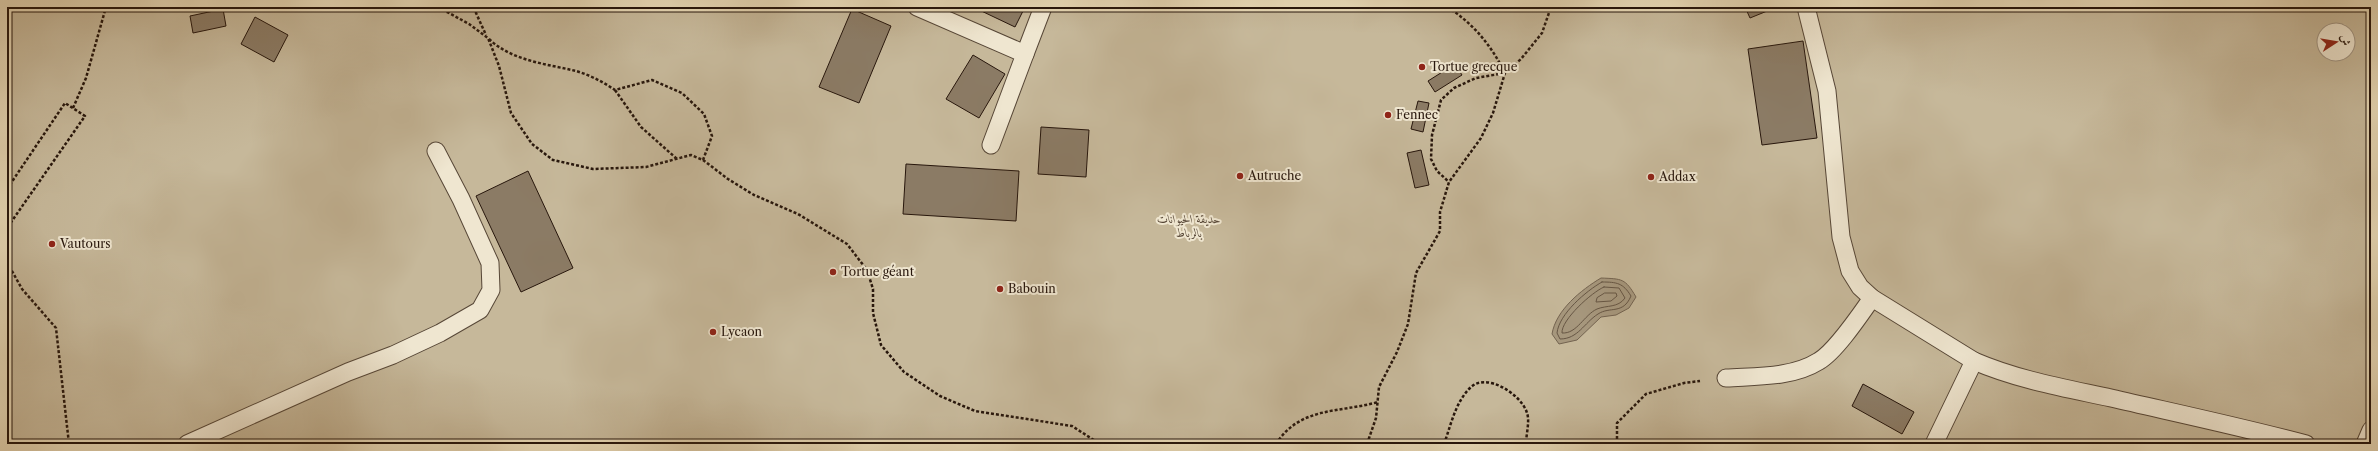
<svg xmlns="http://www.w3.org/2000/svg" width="2378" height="451" viewBox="0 0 2378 451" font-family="'Libre Caslon Text',Amiri,serif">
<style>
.green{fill:#c6b89a;stroke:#766753;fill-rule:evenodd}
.water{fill:#a6977d;stroke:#736350}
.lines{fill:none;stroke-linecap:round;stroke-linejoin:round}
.shore{stroke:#665644;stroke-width:1}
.building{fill:#8b7b65;stroke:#27160c}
.lane-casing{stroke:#574737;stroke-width:19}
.path{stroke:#27160c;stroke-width:2.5;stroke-dasharray:3 2;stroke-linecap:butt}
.lane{stroke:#efe6d0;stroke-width:17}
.poi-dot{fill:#8f2418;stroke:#efe6d0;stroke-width:1.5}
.labels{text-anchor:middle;stroke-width:4;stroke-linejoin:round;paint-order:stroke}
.poi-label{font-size:12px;fill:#27160c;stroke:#efe6d0;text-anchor:start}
.park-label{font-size:12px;font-style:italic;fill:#574737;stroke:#efe6d0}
</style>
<rect width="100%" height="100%" fill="#e7d9b7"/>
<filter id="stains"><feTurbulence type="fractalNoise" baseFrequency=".005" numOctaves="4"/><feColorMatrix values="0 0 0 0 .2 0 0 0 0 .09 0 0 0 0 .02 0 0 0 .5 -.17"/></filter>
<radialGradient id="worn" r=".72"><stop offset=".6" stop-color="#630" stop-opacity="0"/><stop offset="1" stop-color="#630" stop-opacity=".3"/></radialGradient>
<path class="green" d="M7,7H2371V444H7ZM2324,30H2348V54H2324Z"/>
<path class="water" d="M1601,278C1622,279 1625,278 1636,297L1629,308L1616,315L1601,317L1577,340L1559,344L1552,334C1556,310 1581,290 1601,278Z"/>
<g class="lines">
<g class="shore">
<path d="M1602,282C1617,282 1623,283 1631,296C1623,315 1610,306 1598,314C1584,323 1578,339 1560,339L1557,333C1559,314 1586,291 1602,282Z"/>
<path d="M1604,287L1619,288L1625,298C1618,308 1607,305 1597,309C1584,315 1577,334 1562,333C1561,320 1592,292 1604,287Z"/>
<polygon points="1605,293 1616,293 1617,296 1611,301 1596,302 1597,298"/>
</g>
</g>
<g class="building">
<polygon points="973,7 1025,7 1015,27"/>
<polygon points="1745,7 1777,7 1750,18"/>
<polygon points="223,9 226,26 193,33 190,16"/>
<polygon points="852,9 891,26 859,103 819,87"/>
<polygon points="255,17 288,35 274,62 241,44"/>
<polygon points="1803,41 1817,138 1762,145 1748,49"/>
<polygon points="973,55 1005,74 979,118 946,99"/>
<polygon points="1455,64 1462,75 1435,92 1428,81"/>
<polygon points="1418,101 1429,103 1423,132 1411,129"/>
<polygon points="1041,127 1089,130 1086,177 1038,174"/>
<polygon points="1421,150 1429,185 1415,188 1407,153"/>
<polygon points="906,164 1019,171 1016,221 903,214"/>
<polygon points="528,171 573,268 521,292 476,196"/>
<polygon points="1863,384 1914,412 1902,434 1852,406"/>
</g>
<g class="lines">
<defs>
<g id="lane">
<polyline points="917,7 1025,54 1043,7"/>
<path d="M1806,7L1827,91L1841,237L1850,271L1860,287L1872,298L1974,361C2018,380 2065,388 2111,398C2176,413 2242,427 2306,444"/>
<polyline points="991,145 1025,54"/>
<path d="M1726,378C1756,376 1792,378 1819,361C1836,351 1860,315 1872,298"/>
<polyline points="187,444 348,372 393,355 440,333 480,310 491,290 490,263 461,199 436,151"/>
<polyline points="1934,444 1974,361"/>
<polyline points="2365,444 2371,430"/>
</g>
</defs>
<use href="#lane" class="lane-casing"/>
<g class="path">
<polyline points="438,7 469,24 488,38 499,66 511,113 532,144 553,160 593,169 646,167 691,155 703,160 728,179 754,195 798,214 847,244 867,270 873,289 873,313 881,345 904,372 940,396 975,411 1072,426 1100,444"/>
<polyline points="476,7 476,13 486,35"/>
<path d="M1447,7C1473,23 1491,45 1505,73L1476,78L1454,88L1441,100L1432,135L1431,159L1437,171L1449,182"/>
<path d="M489,39C512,61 547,64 576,71C590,75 603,82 615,90L652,80L682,93L704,114L712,136L703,160"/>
<polyline points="615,90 641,127 677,159"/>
<polyline points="73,108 86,78 106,7"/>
<polyline points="7,189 65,103 85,116 7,228"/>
<polyline points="7,262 22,289 56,328 69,444"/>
<path d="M1276,444C1300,406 1340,413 1378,402"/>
<polyline points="1367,444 1376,418 1379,387 1397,352 1408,324 1416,273 1440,231 1440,212 1449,182 1481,138 1493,113 1505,73 1521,59 1542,33 1551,7"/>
<path d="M1444,444C1451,425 1455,403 1470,388C1486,371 1522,395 1527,413C1530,421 1526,435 1526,444"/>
<polyline points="1617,444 1617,423 1646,394 1684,383 1700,381"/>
</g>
<use href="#lane" class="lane"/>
</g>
<g class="poi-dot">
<circle cx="1422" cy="67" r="4"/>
<circle cx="1388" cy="115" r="4"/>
<circle cx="1240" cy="176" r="4"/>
<circle cx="1651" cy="177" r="4"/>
<circle cx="52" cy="244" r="4"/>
<circle cx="833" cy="272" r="4"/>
<circle cx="1000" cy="289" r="4"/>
<circle cx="713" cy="332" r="4"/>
</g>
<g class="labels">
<g class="poi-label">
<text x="1430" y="71">Tortue grecque</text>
<text x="1396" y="119">Fennec</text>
<text x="1248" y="180">Autruche</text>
<text x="1659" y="181">Addax</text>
<text x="60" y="248">Vautours</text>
<text x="841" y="276">Tortue géant</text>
<text x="1008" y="293">Babouin</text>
<text x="721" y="336">Lycaon</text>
</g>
<g class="park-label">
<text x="1189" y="223">حديقة الحيوانات<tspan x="1189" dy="14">بالرباط</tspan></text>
</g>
</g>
<rect width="2378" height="451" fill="none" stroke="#e7d9b7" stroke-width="24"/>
<rect x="8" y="8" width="2362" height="435" fill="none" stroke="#27160c" stroke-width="2"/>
<rect x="12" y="12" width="2354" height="427" fill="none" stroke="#27160c"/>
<g transform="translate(2336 42) rotate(78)"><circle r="19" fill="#efe6d0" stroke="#9f9382"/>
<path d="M0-3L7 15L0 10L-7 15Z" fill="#8f2418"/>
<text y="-6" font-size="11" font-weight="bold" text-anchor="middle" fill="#27160c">ش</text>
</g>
<rect width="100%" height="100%" filter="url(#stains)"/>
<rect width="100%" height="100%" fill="url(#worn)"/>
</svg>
